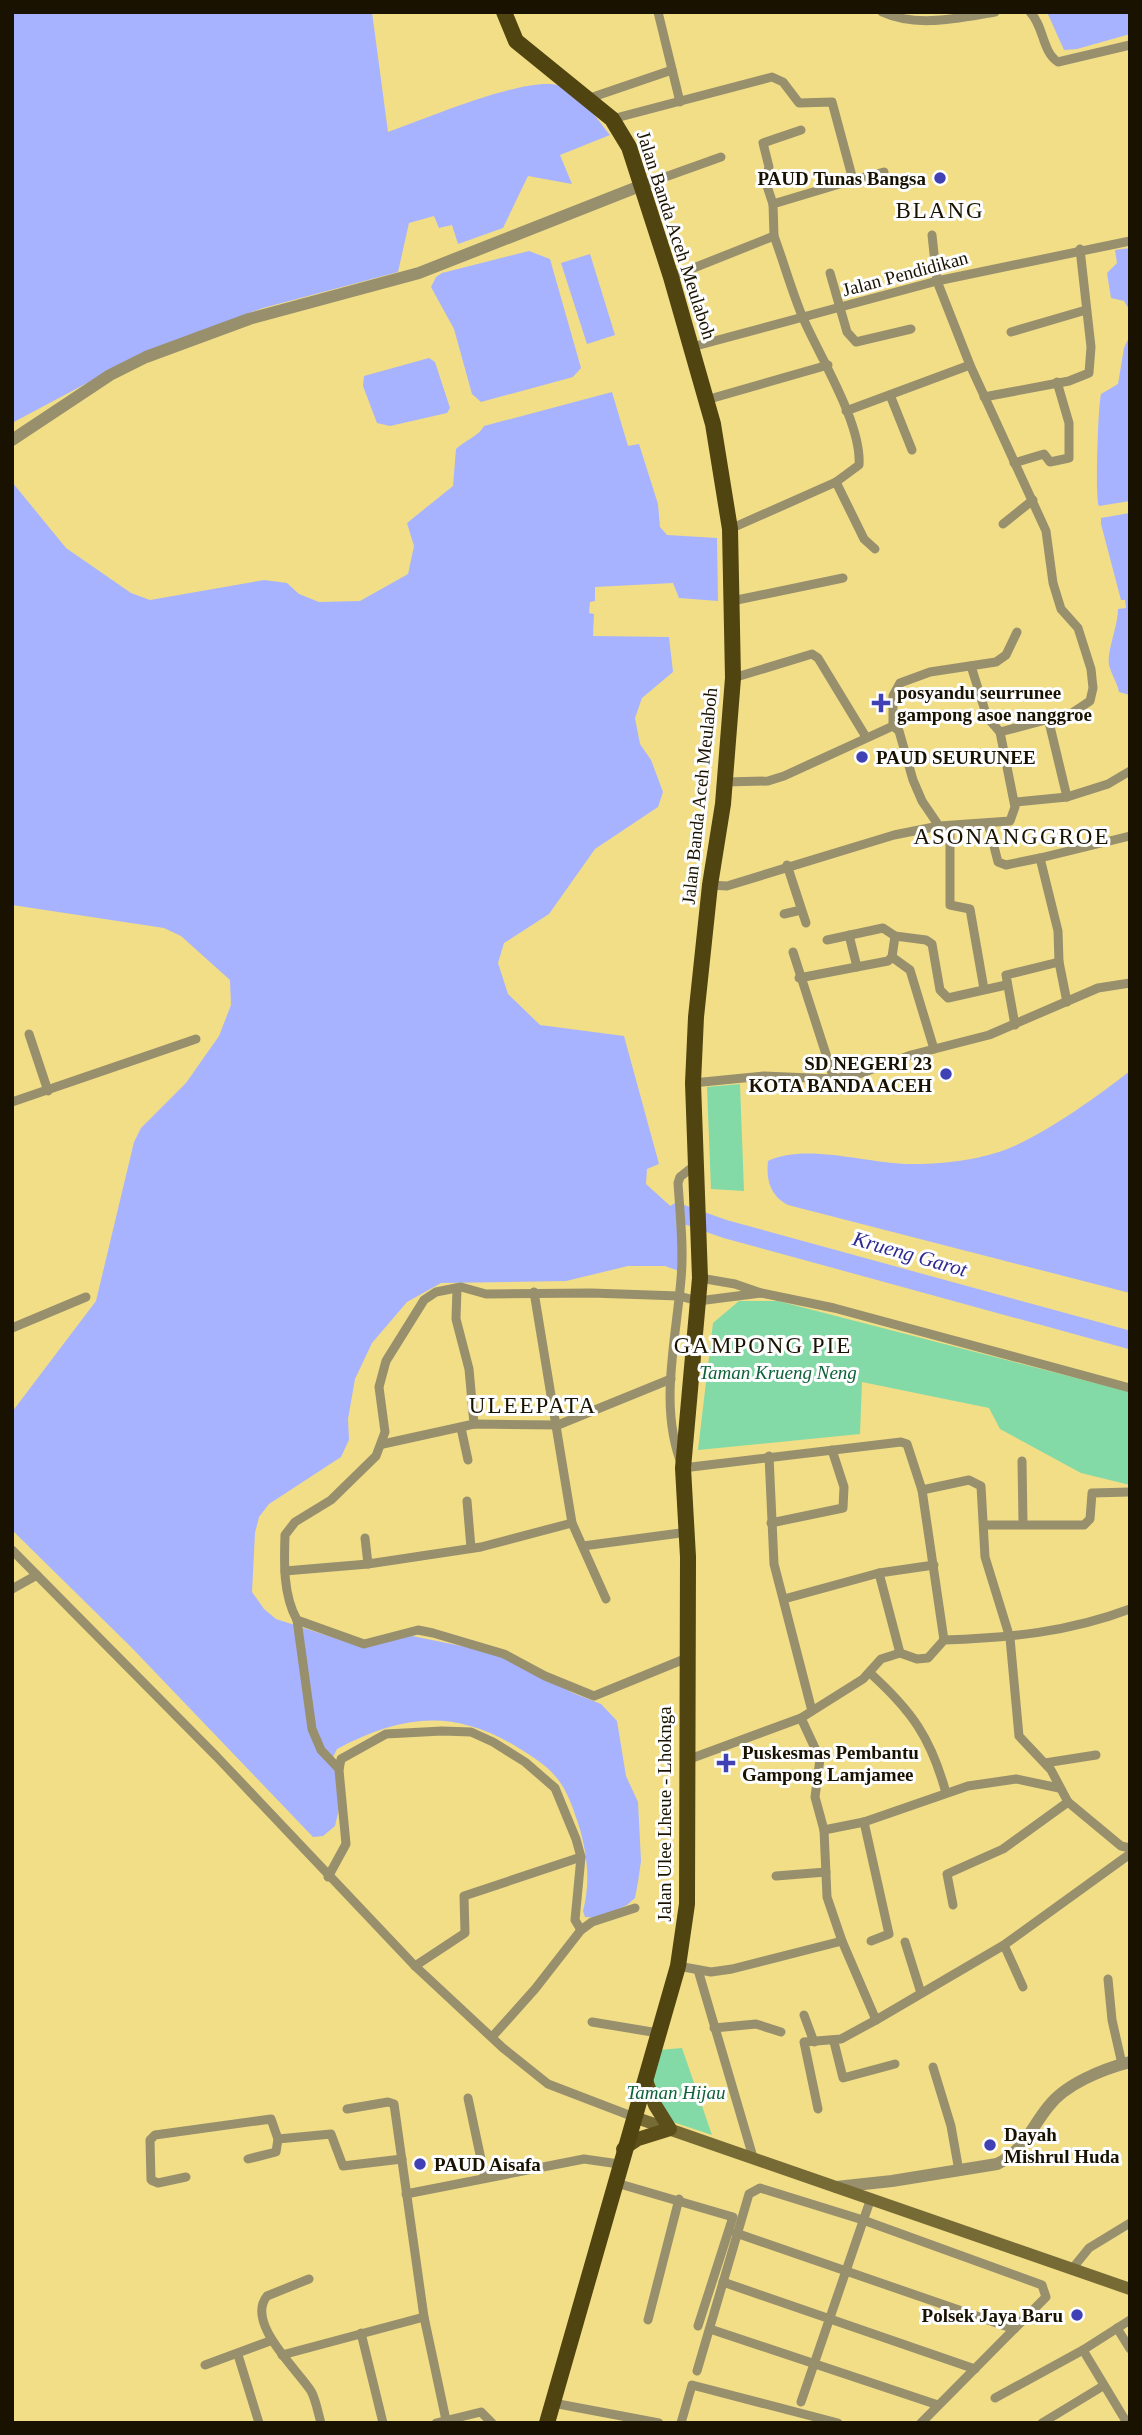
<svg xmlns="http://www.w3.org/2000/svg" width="1142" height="2435" viewBox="0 0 1142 2435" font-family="Georgia,serif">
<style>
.green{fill:#83daa6}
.water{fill:#a7b3fe}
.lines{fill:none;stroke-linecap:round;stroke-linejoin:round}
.river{stroke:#a7b3fe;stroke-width:18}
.minor{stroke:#98906d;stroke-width:9}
.tertiary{stroke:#98906d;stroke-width:12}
.secondary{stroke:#766a35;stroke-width:12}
.primary{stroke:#5c4f19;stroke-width:14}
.trunk{stroke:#504410;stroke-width:16}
.poi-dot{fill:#4141b6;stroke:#fefefe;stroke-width:2.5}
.labels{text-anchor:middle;stroke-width:6;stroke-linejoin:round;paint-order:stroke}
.poi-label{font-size:19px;font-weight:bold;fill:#191200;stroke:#fefefe;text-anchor:start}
.street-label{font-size:19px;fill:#191200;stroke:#fefefe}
.park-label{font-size:19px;font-style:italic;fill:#0f613a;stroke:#fefefe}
.water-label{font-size:21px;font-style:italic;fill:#2e2991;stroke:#fefefe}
.quarter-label{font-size:23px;letter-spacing:2px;fill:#191200;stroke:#fefefe}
</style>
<rect width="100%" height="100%" fill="#f2de87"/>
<g class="green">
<polygon points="740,1084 744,1191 711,1189 707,1087"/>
<polygon points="739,1301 778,1301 1130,1392 1130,1485 1081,1473 1000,1429 989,1408 862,1382 860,1434 698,1450 713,1323"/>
<path d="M682,2048L712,2135L670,2121C657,2099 647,2075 659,2050Z"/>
</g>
<g class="water">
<path d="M12,12H372L388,132C423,120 529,74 560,86C582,94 596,118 610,135L560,155L572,184L528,176L503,228L458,244L452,225L439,228L434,216L409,223L398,272L263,308L149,350L12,423Z"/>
<polygon points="1047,12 1130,12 1130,34 1077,49 1064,50"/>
<polygon points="1130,248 1130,311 1124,301 1111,298 1107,273 1117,263 1115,250"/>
<polygon points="529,251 550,259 581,368 573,377 481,402 472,394 454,329 431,287 436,277 442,273"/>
<polygon points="590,254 615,335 587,344 561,263"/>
<path d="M1130,335V501L1099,506C1095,498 1098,406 1101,394L1118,384L1124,348Z"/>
<polygon points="429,358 435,362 450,408 447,413 390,426 377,423 363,386 364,376"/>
<path d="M612,392L628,446L639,444L658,504L660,527L667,535L717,538L718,601L679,598L673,583L595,587V601L590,602L589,613L594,614L593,636L669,637L673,672L642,698L635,718L640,744L651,760L663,792L658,807L595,849L549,914L504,943L498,963L508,994L540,1025L624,1036L659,1164L647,1169L646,1184L677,1212L679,1271L665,1266H628L566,1281L441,1283L407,1302L372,1343L355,1379L348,1419L349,1440L341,1457L269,1504L259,1517L255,1533L252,1592L264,1609L276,1619L350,1643L412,1636L486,1651L512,1659L573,1693L601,1704L617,1721L626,1776L638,1802L641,1861L638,1882L635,1898L627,1905L600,1918L585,1917L583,1911C591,1882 587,1851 578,1823C564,1780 555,1770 517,1747C453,1708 401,1715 337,1749L333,1757L340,1805L335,1826L323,1836L313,1837L131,1647L12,1530V1412L96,1301L134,1142L141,1128L186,1083L219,1036L231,1005L230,980L181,936L164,928L12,905V482L66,548L131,593L150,600L264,580L287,583L299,594L319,602L360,601L408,574L414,546L407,523L453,486L456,449C464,441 479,436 484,426Z"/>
<path d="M1130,513V695L1119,692C1117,682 1111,674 1109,665C1107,650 1118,626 1118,609L1126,608L1125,600H1121L1101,524V518Z"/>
<path d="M1130,1071V1293L788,1205C770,1196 766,1179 768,1161C805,1143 866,1163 907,1164C939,1165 982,1160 1012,1147C1049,1131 1098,1096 1130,1071Z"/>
</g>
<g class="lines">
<polyline class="river" points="677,1212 725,1229 1130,1340"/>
<g class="minor">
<polyline points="658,12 680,102"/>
<path d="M882,12C917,28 958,18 995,12"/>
<path d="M1030,12C1044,26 1042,52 1058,62L1130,45"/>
<polyline points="587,99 672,70"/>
<polyline points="612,119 772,77 783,82 799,103 832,102 853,180 773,204 774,236"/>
<polyline points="853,180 884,172"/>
<polyline points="640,186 721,157"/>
<polyline points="773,204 765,180 769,167 763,143 801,130"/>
<polyline points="830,273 847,332 856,342 911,329"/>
<path d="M671,277L774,236C784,263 792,292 803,318C820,357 862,424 859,465L836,482L730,529"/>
<polyline points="1011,332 1086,310"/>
<polyline points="692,347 937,281 1130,241"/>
<polyline points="890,395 912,450"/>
<polyline points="984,397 1069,381 1089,373 1091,347 1080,249"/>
<polyline points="706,400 828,365"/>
<polyline points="846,411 970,365"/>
<polyline points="1014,463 1044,454 1050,462 1069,458 1069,423 1057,382"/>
<polyline points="836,482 864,539 875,549"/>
<polyline points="1003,524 1033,500"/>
<polyline points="732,601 843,578"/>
<polyline points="971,666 987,717 1000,732"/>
<polyline points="733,678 812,654 818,658 866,737"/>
<polyline points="1048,718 1067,797 1108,784 1130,771"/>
<polyline points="893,726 893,696 900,683 930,672 996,662 1006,655 1017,632"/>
<polyline points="724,782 768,781 784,776 893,726 899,731 913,780 922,801 939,826"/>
<polyline points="1015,802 1067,797"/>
<polyline points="988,823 998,862 1006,865 1040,858"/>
<polyline points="950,826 950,905 970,909 984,989"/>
<polyline points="787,865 806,923"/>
<polyline points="710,885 727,886 894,835 939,826 1010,821 1015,807 1000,732 1072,713 1090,701 1093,688 1091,669 1078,628 1061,609 1053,583 1046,531 970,365 937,281 932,235"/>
<polyline points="784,914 801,910"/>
<polyline points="849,935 857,967"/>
<polyline points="827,940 883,928 895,936 926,940 932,944 940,990 948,998 1006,985"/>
<polyline points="793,952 834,1079"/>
<polyline points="892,957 910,970 934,1049"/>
<polyline points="799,978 888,961 892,957 895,936"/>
<polyline points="1067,1002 1059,962 1058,931 1040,858 1130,836"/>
<polyline points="1015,1025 1006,975 1059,962"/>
<polyline points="29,1034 48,1091"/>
<polyline points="693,1083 764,1076 834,1079 859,1074 911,1055 989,1035 1098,988 1130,983"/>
<polyline points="12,1102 196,1039"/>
<path d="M695,1165L680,1177L678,1183C680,1214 684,1248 681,1279C676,1341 658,1409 683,1468L901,1442L907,1444L922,1490L944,1640"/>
<polyline points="700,1278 735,1284 761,1293 834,1308 1130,1388"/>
<polyline points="457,1288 456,1319 469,1369 474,1424"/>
<polyline points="534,1292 572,1523 606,1599"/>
<polyline points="12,1328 86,1297"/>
<polyline points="461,1428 468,1460"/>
<polyline points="383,1444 474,1424 558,1425 671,1379"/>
<polyline points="769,1456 774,1564 812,1711"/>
<polyline points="1022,1461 1023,1523"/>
<polyline points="922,1490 969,1480 981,1486 985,1557 1010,1638 1019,1736 1051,1770 1068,1802 1121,1846 1130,1848"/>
<polyline points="467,1501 471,1548"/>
<polyline points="771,1523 843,1508 844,1487 832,1450"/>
<polyline points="985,1525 1084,1525 1090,1519 1092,1493 1130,1492"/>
<polyline points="365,1538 368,1564"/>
<polyline points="583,1546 688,1532"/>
<polyline points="12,1550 217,1757 415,1966 503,2048 548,2084 634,2117"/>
<polyline points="285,1571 368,1564 481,1547 572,1523"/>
<polyline points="12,1589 37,1575"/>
<polyline points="784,1599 879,1573"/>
<polyline points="297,1620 312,1729 321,1750 339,1769"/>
<polyline points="900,1653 879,1573 934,1565"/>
<path d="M687,1658L594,1696L545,1676L504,1654L433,1633L418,1630L364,1644L297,1620C283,1595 284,1563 285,1535L295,1522L331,1500L376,1456L385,1432L379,1387L386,1361L424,1300L436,1292L461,1287L486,1294L591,1293L679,1296L698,1301L761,1293"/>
<path d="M870,1673C912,1711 931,1738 946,1793"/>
<polyline points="801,1718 820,1759 815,1797 824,1830 864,1822 968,1786 1016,1779 1059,1788"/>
<path d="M687,1760L801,1718L863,1679L881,1659L900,1653L917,1659L928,1658L944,1640C1009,1638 1069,1632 1130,1609"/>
<polyline points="1045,1763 1096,1755"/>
<polyline points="864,1822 889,1934 871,1941"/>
<polyline points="824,1830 827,1897 842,1941"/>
<polyline points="776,1876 826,1872"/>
<polyline points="328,1877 346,1844 339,1770 341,1759 386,1734 442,1731 471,1732 493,1742 525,1762 555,1788 576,1839 581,1857 575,1920 581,1930 592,1922 635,1908"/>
<polyline points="953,1905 947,1874 1003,1849 1068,1802"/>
<polyline points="905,1942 921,1993"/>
<polyline points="1004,1945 1023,1987"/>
<polyline points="415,1966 465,1933 464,1896 581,1857"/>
<polyline points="678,1966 711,1972 732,1969 842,1941 876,2020 1004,1945 1130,1854"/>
<polyline points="698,1970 753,2157"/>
<polyline points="1108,1979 1112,2020 1122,2064"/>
<polyline points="804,2015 814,2042"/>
<polyline points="592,2022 658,2033"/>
<polyline points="714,2028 756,2024 781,2032"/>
<polyline points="492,2037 535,1989 581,1930"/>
<polyline points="834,2042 843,2078 895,2064"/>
<polyline points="933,2067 951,2126 959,2171"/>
<polyline points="468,2098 485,2178"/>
<polyline points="347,2109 388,2102 394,2104 424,2317 446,2420"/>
<polyline points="818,2109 804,2042 841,2039 876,2020"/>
<polyline points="278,2139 331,2134 343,2166 402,2159"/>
<polyline points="186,2177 158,2183 151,2180 150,2140 155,2135 271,2119 278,2139 276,2152 248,2159"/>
<polyline points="613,2182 733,2217 698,2326"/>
<polyline points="406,2194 584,2159 619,2164"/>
<polyline points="736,2233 1014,2329"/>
<polyline points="1072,2269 1089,2248 1130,2223"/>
<path d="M309,2279L267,2296C245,2323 298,2370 311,2391C316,2400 318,2413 321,2423"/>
<polyline points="723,2282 975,2369"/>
<polyline points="648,2320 679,2199"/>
<polyline points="1117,2328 1130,2349"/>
<polyline points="710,2329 938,2405"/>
<polyline points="361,2333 383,2423"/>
<polyline points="1083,2350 1127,2423"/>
<polyline points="238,2355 259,2423"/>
<polyline points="282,2355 424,2317"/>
<polyline points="205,2365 270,2341"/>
<polyline points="697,2371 749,2194 760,2188 863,2220 1042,2285 1046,2297 921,2423"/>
<polyline points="995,2398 1083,2350 1130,2320"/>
<polyline points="801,2402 871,2198"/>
<polyline points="553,2403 659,2423"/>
<polyline points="436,2423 481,2412 492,2423"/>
<polyline points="681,2423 692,2385 838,2423"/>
<polyline points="1042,2423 1103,2386"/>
</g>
<g class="tertiary">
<polyline points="12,440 110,375 146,357 249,319 419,273 640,186"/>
<path d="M836,2187L892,2181L997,2164C1023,2152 1031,2128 1048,2107C1065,2084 1103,2069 1130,2062"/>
</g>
<polyline class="secondary" points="634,2117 1130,2289"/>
<polyline class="primary" points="623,2149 638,2139 670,2129 655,2105 646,2080"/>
<polyline class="trunk" points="504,12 516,41 612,119 629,147 671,277 713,424 730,529 733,678 723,804 710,885 696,1017 693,1083 700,1278 683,1468 688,1557 687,1904 678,1966 547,2423"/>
</g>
<g class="poi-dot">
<circle cx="940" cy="178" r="7"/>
<path d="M877.5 692.5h7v7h7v7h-7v7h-7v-7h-7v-7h7z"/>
<circle cx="862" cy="757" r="7"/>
<circle cx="946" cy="1074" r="7"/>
<path d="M722.5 1752.5h7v7h7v7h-7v7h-7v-7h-7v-7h7z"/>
<circle cx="990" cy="2145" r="7"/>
<circle cx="420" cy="2164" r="7"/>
<circle cx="1077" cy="2315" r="7"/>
</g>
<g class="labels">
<g class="poi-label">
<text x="926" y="185" text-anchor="end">PAUD Tunas Bangsa</text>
<text x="897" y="699">posyandu seurrunee<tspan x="897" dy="22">gampong asoe nanggroe</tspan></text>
<text x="876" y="764">PAUD SEURUNEE</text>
<text x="932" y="1070" text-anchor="end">SD NEGERI 23<tspan x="932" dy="22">KOTA BANDA ACEH</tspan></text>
<text x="742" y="1759">Puskesmas Pembantu<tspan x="742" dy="22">Gampong Lamjamee</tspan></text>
<text x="1004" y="2141">Dayah<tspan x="1004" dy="22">Mishrul Huda</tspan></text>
<text x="434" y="2171">PAUD Aisafa</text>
<text x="1063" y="2322" text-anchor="end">Polsek Jaya Baru</text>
</g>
<g class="street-label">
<text transform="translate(677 235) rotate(72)" y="7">Jalan Banda Aceh Meulaboh</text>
<text transform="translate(905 273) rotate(-15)" y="7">Jalan Pendidikan</text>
<text transform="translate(699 796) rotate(-84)" y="7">Jalan Banda Aceh Meulaboh</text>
<text transform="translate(664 1814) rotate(-90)" y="7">Jalan Ulee Lheue - Lhoknga</text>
</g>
<g class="park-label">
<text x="778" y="1379">Taman Krueng Neng</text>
<text x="676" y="2099">Taman Hijau</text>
</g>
<g class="water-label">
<text transform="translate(910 1254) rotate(16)" y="7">Krueng Garot</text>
</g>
<g class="quarter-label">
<text x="940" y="218">BLANG</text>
<text x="1012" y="844">ASONANGGROE</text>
<text x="763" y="1353">GAMPONG PIE</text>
<text x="533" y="1413">ULEEPATA</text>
</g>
</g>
<rect width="1142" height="2435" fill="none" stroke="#191200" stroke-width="28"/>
</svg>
